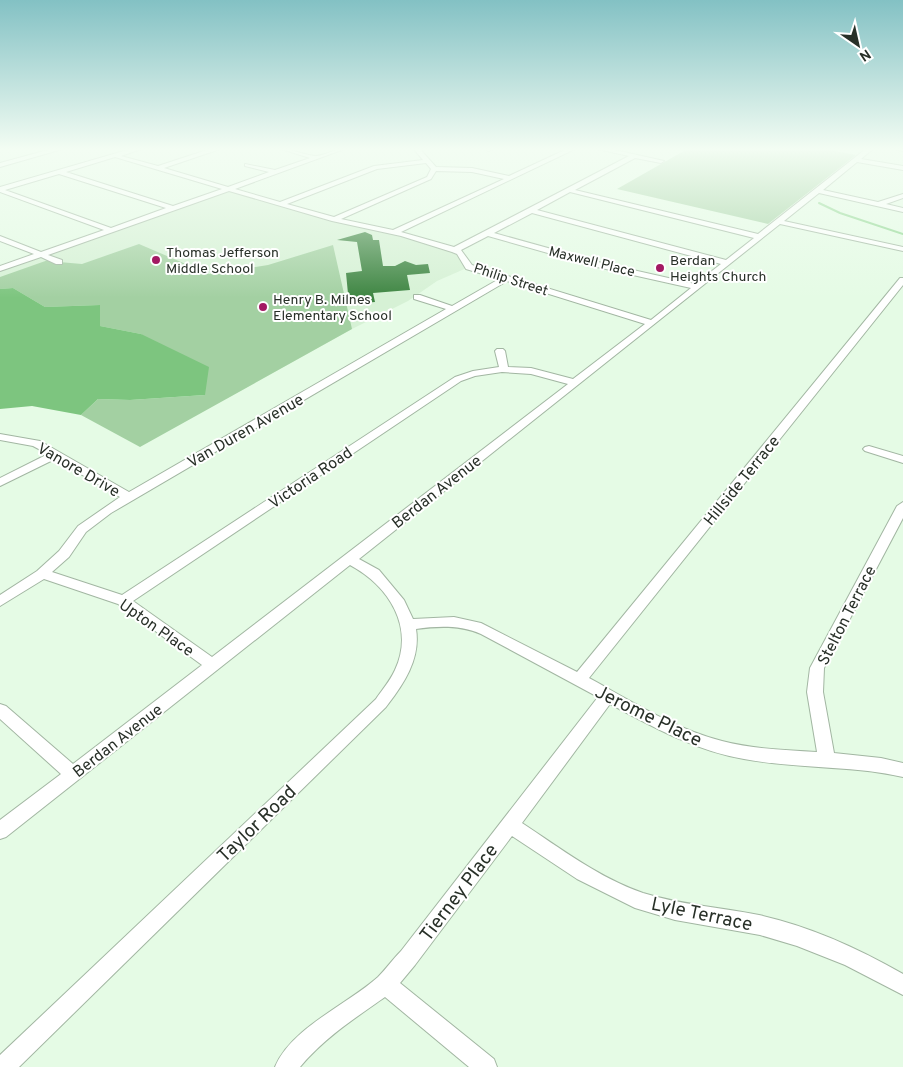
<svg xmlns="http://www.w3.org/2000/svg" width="903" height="1067" viewBox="0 0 903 1067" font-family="Overpass,sans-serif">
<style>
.built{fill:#d6f1d5}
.green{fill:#a3d0a2}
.forest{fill:#7dc57f}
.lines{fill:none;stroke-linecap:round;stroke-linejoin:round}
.stream{stroke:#8dd58e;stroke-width:2}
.building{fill:#3e8542}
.minor-casing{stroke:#a2b6a2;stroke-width:2}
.minor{fill:#fff;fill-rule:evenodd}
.poi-dot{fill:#a31963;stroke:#fff;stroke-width:2}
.labels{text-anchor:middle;stroke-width:4;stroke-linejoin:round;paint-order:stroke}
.far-poi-label{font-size:14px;fill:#283028;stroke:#fff;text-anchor:start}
.far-street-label{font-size:14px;fill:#283028;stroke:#fff}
.street-label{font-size:16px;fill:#283028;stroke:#fff}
.near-street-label{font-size:19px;fill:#283028;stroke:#fff}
</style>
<rect width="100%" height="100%" fill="#e5fbe5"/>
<polygon class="built" points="229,189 361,227 395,232 455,250 469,267 437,281 408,301 352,329 226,399 0,295 0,269"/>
<g class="green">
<polygon points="689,148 819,148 856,155 768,224 617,189"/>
<polygon points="139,244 209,274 268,265 333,245 352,329 140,447 81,415 98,399 130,400 205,395 141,334 100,326 99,305 45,307 13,288 0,289 0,277 51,259 59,262 82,264"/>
</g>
<polygon class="forest" points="13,288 45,307 100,305 100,326 141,334 209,367 205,395 130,400 98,399 81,415 32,406 0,409 0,289"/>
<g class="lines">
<polyline class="stream" points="819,203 840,213 903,234"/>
</g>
<polygon class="building" points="365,232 372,235 373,240 379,240 383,266 395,266 405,261 416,265 428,264 430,273 407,275 410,290 373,293 375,302 349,304 346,273 362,271 357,242 337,240"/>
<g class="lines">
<defs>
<g id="minor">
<polygon points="55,148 66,148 0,167 0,163"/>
<path d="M134,148H144L121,156L158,166L213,148H223L164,168L228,187L269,172L245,166V164L275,170L310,158L278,148C291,148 302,155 315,156C325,156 336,148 347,148L235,189L280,202L374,166L423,160L413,148H419L436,167L472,168L509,176L569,148H577L401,232L454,247L629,156L593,148H606L664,161L661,163L635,158L575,190L758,234L867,148H874L861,159L903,166V170L857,162L823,190L878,202L903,194V198L886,204L903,208V212L819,193L784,221L903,247V251L780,224L359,559L379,570L404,600L413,619L454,617L481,623L577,672L900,278H903V285L589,678C631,701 675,729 722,741C753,749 785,750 817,752L807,692L810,668L897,506L903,502V518L824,668L823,692L834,753L881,758L903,763V777C850,765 797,769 744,759C696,751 653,727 610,704L522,823C560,848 599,878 643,893C681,905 720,907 759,915C809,926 858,948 903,974V995L845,965L797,946L760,935L675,920L635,908L577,879L512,836L415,965L400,983L494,1059L497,1067H469L385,997C355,1018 323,1039 300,1067H275C291,1028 348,1004 378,977C386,969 393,959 401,951L598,697L481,634C460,625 438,626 416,629C421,659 403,685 386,707L19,1067H0V1055L376,699C382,690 390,681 395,670C415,627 389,586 350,565L6,837L0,839V820L61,774L0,719V704L6,706L73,764L202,665L118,604L44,579L0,606V595L37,571L59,551L78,526L120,497L55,459L0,486V478L48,454L33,446L0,440V434L40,441L129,492L446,309L414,299V295H420L452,306L499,279L466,269L457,254L452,252L401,236L332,221L229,191L48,255L62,260V264H56L41,257L0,271V266L34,254L0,241V236L41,252L104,230L0,192V187ZM115,157L222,189L173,206L66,172ZM426,163L431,169L427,177L334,217L287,204L377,169ZM436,171L472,172L504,179L393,230L341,219L431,179ZM59,174L166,208L111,228L5,190ZM570,192L754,238L726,260L537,210ZM532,213L721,264L695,284L602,263L494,233ZM488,236L597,267L691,288L651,320L472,265L461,250ZM507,281L645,324L573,379L531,368L508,367L505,351L503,349H497L495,351L499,367L473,371L455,377L122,595L52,572L69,557L86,532L111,513ZM502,372L531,374L568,384L212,657L133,601L461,381L475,376Z"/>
<polygon points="497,148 488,151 485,149 486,148"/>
<polygon points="894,148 903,148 903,151 895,149"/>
<polygon points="869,446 903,456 903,463 865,451 863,449 865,447"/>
</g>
</defs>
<use href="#minor" class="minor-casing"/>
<use href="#minor" class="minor"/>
</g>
<linearGradient id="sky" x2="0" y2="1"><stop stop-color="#83c1c4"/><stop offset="0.5" stop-color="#f3fdf3"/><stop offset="1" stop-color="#f3fdf3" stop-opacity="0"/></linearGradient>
<rect width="903" height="298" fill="url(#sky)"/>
<g class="poi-dot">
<circle cx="156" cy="260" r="5"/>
<circle cx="660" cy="268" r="5"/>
<circle cx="263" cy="307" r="5"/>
</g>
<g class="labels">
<g class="far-poi-label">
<text x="166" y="257">Thomas Jefferson<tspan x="166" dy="16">Middle School</tspan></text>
<text x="670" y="265">Berdan<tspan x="670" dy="16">Heights Church</tspan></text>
<text x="273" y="304">Henry B. Milnes<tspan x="273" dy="16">Elementary School</tspan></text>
</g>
<g class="far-street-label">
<text transform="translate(592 261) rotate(14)" y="5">Maxwell Place</text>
<text transform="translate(511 279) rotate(18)" y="5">Philip Street</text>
</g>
<g class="street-label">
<text transform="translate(245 430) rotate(-30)" y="6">Van Duren Avenue</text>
<text transform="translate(79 469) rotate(30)" y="6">Vanore Drive</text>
<text transform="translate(310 477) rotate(-34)" y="6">Victoria Road</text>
<text transform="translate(741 480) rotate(-51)" y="6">Hillside Terrace</text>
<text transform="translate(436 491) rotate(-38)" y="6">Berdan Avenue</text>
<text transform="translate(846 615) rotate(-63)" y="6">Stelton Terrace</text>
<text transform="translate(157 627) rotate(35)" y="6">Upton Place</text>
<text transform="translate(117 740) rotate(-38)" y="6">Berdan Avenue</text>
</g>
<g class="near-street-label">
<text transform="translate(649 715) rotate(26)" y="7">Jerome Place</text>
<text transform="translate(256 823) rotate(-44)" y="7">Taylor Road</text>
<text transform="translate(458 892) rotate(-53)" y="7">Tierney Place</text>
<text transform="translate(702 913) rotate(12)" y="7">Lyle Terrace</text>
</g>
</g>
<g transform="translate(858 45) rotate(146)" stroke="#ffffff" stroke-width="4" paint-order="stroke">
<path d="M0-4L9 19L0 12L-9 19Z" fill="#283028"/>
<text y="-8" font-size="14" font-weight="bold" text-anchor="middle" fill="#283028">N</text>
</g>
</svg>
